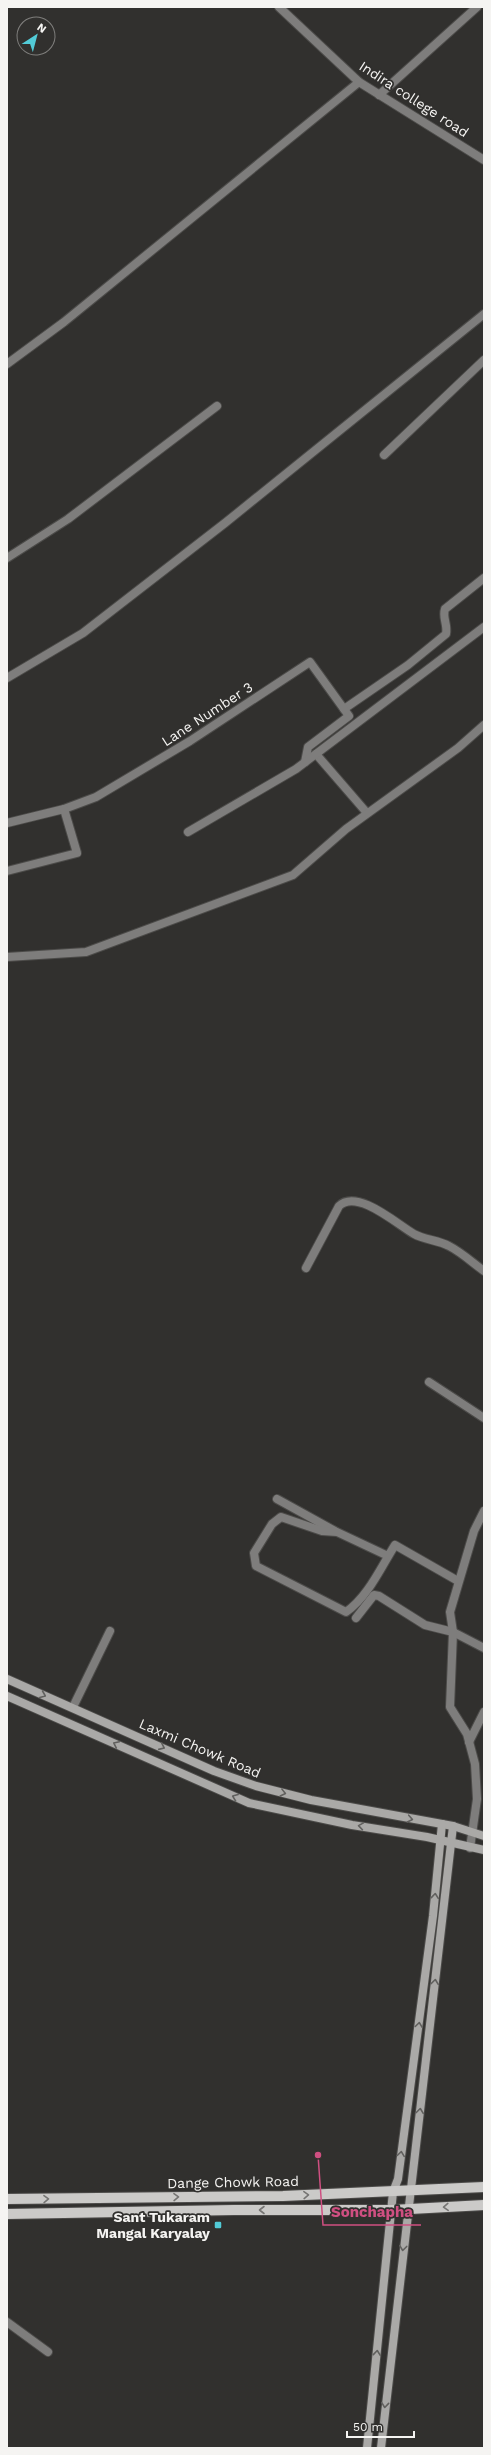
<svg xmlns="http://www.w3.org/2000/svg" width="491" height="2455" viewBox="0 0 491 2455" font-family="'Work Sans',sans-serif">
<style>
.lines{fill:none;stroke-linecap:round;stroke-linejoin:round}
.street-casing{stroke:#4c4b49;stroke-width:10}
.secondary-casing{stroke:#4c4b49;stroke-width:10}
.primary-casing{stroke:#4c4b49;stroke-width:12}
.street{stroke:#7e7d7c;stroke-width:8}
.secondary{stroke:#aaa9a7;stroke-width:8}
.primary{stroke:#cbcac8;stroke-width:10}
.oneway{stroke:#61605e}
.oneway2{stroke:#767573}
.poi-dot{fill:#52cbd7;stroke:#31302e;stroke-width:1.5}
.labels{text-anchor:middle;stroke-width:3.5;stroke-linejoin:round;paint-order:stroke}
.street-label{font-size:14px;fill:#f5f4f2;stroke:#31302e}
.poi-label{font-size:14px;font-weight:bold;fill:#f5f4f2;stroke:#31302e;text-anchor:end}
.leader{fill:none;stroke:#cf4f81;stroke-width:1.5}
.callout-dot{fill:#cf4f81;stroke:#31302e;stroke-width:1.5}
.callout-label{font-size:15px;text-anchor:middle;font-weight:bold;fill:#cf4f81;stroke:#31302e;stroke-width:3.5;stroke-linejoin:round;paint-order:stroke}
</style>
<rect width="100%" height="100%" fill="#31302e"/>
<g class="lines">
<defs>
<g id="street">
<polyline points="279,7 359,82 484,160"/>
<polyline points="379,95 477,7"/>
<polyline points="7,364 64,322 359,82"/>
<polyline points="384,455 484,360"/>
<polyline points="7,558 68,519 217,406"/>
<polyline points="7,678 83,633 225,523 484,314"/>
<path d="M344,709L408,665L446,634C448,624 442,618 445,609L484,578"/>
<polyline points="316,754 367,813"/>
<polyline points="7,823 64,809 96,797 190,741 310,662 349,716 308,747 305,762"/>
<polyline points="188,832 296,769 484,627"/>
<polyline points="7,871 77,853 64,809"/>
<polyline points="7,957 86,952 293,875 346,829 458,748 484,725"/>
<path d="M306,1268L339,1206C357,1188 398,1225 414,1234C425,1240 438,1240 449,1246C461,1252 473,1263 484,1271"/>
<polyline points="429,1382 484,1418"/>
<polyline points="277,1499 335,1531"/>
<path d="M388,1556L337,1532L322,1531L281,1517L272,1524L254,1553L256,1566L346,1612C368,1597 381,1567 395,1545L458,1581"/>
<polyline points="356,1618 374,1595 379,1596 425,1625 453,1632 484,1648"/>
<polyline points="73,1707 110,1631"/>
<polyline points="469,1742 484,1712"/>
<polyline points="470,1848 477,1799 475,1764 467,1734 450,1707 453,1632 450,1612 474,1531 484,1511"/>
<polyline points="7,2322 48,2352"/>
</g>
<g id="secondary">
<polyline points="7,1679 214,1771 256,1786 311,1800 453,1826 484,1836"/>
<polyline points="7,1696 249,1803 352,1825 427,1837 484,1850"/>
<polyline points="367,2448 393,2192 398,2179 433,1916 442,1824"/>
<polyline points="381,2448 453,1826"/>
</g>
<g id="primary">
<polyline points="7,2199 283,2196 484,2187"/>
<polyline points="7,2214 234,2210 392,2210 484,2205"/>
</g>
</defs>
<use href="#street" class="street-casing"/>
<use href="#secondary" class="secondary-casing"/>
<use href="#primary" class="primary-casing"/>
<use href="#street" class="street"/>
<use href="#secondary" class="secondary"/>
<use href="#primary" class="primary"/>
</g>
<defs><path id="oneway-chevron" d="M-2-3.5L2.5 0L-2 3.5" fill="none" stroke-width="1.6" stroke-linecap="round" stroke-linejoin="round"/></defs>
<g class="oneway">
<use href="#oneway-chevron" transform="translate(43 1695) rotate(23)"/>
<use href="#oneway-chevron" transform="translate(116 1744) rotate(-155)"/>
<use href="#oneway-chevron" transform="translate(162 1747) rotate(24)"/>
<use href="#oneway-chevron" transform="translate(283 1793) rotate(14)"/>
<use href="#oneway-chevron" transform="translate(235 1797) rotate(-159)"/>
<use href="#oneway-chevron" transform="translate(410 1819) rotate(11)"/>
<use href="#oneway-chevron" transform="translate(361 1826) rotate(-171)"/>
<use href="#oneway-chevron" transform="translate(435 1896) rotate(-84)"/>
<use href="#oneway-chevron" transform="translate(435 1982) rotate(-83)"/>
<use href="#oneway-chevron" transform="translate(419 2025) rotate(-82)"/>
<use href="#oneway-chevron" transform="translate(420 2111) rotate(-83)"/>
<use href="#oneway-chevron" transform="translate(401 2154) rotate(-82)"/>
<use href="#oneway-chevron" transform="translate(403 2248) rotate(97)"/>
<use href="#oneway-chevron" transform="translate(377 2353) rotate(-84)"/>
<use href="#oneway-chevron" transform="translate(385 2405) rotate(96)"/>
</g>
<g class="oneway2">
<use href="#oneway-chevron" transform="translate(306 2195) rotate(-2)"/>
<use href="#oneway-chevron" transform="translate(176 2197) rotate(-1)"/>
<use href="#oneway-chevron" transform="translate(46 2199) rotate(-1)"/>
<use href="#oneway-chevron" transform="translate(446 2207) rotate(177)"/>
<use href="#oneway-chevron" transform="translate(262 2210) rotate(-180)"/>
</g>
<rect class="poi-dot" x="214" y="2221" width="8" height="8" rx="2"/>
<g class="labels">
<g class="street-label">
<text transform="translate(414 99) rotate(33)" y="5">Indira college road</text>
<text transform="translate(207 714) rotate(-33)" y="5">Lane Number 3</text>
<text transform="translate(200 1748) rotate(23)" y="5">Laxmi Chowk Road</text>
<text transform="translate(233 2182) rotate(-1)" y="5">Dange Chowk Road</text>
</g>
<g class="poi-label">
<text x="210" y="2222">Sant Tukaram<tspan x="210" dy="16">Mangal Karyalay</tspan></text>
</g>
</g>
<path class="leader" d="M318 2155L323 2225H421"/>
<circle class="callout-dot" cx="318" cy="2155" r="4"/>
<g class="callout-label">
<text x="372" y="2217">Sonchapha</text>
</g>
<rect width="491" height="2455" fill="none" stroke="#f5f4f2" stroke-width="16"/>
<g transform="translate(36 36) rotate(36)"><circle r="19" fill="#31302e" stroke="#7f7e7c"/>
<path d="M0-3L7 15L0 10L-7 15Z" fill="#52cbd7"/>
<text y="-6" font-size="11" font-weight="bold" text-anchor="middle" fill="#f5f4f2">N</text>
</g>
<path d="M347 2431v6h67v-6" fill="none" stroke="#f5f4f2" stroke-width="2"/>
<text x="353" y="2431" font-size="12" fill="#f5f4f2" stroke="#31302e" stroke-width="3" paint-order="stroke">50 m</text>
</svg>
